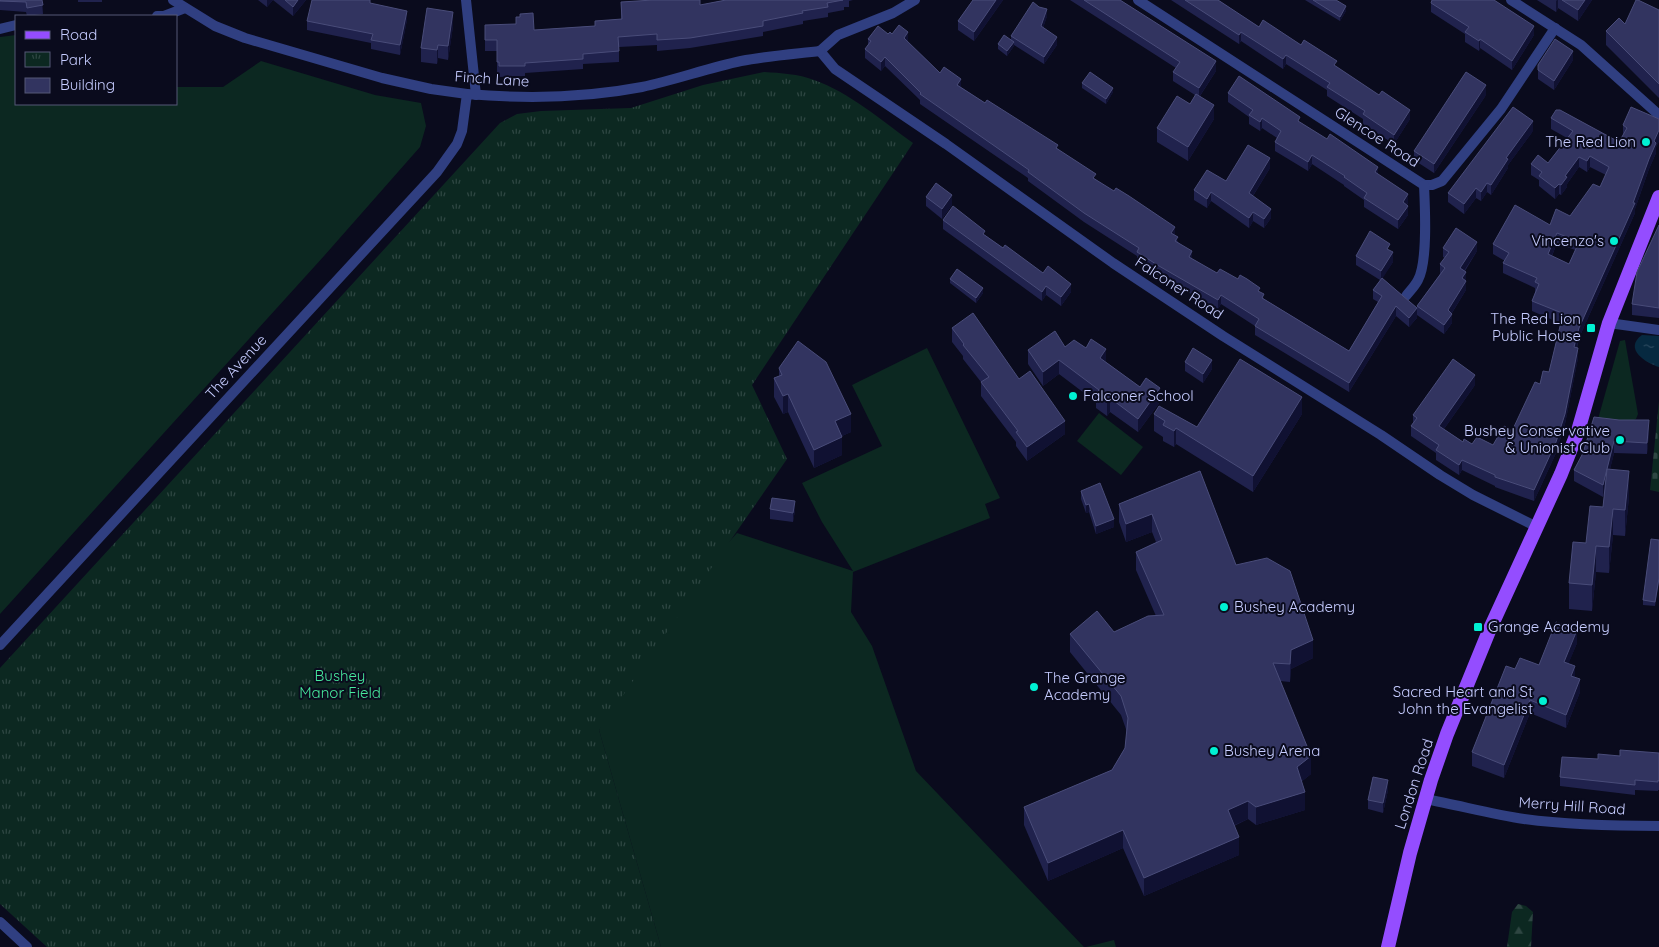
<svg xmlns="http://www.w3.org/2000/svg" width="1659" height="947" viewBox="0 0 1659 947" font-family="Quicksand,sans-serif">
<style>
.grass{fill:#0c2821}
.forest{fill:url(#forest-firs)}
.cemetery{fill:url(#cemetery-stones)}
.park{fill:url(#park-tufts)}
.water{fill:url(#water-ripples)}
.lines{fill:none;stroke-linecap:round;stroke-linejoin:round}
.minor{stroke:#303f81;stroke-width:10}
.tertiary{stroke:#303f81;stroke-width:10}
.primary{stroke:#944dff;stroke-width:14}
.wall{fill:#20224d;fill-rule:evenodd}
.shaded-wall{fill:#101132}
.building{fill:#323460;stroke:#494c79;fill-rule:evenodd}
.poi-dot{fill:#00f1d3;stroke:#0a0b1d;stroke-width:2}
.labels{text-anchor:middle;stroke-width:4;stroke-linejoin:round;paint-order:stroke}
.street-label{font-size:15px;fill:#c6ccff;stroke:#0a0b1d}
.poi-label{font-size:15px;fill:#c6ccff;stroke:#0a0b1d;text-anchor:end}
.park-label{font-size:15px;fill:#47e99d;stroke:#0a0b1d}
</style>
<defs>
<pattern id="forest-firs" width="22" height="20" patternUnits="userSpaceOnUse" patternTransform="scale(1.25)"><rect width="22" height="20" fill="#0c2821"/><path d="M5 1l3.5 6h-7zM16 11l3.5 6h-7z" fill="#2e4642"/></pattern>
<pattern id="cemetery-stones" width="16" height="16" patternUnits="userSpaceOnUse" patternTransform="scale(1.25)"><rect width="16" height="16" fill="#0c2821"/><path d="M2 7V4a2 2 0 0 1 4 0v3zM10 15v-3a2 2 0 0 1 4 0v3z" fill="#2e4642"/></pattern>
<pattern id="park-tufts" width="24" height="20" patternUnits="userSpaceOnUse" patternTransform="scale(1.25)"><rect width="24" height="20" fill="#0c2821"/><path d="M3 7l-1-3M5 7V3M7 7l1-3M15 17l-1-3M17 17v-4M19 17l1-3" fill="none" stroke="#2e4642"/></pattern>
<pattern id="water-ripples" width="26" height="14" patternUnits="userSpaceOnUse" patternTransform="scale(1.25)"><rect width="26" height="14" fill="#062940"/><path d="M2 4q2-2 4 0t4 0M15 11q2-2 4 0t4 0" fill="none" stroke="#29475d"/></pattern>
</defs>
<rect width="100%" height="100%" fill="#0a0b1d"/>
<g class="grass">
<polygon points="16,35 16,104 176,104 176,87 223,87 261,61 375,95 421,103 426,126 420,147 324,256 0,614 0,37"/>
<polygon points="1625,340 1638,414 1636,419 1631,421 1598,419 1620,341"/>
<polygon points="927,348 1000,498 985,504 990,518 853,572 851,612 872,646 916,771 1084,947 661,947 599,730 636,645 737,533 853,571 822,522 802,483 882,446 852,385"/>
<polygon points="1099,413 1143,447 1121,475 1077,441"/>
<polygon points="1114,940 1116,947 1086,947"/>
</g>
<polygon class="forest" points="1518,904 1526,906 1533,912 1531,947 1507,947 1512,912"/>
<polygon class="cemetery" points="1659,401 1659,492 1650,490"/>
<path class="park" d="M764,72C781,73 798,74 814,80C849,92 882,121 913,143L752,385L787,459L599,730L661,947H47L0,904V668L500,123L517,114L541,111L631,108L703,85Z"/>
<path class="water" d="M1642,335L1659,336V367C1646,363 1623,349 1642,335Z"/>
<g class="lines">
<g class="minor">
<polyline points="173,0 215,26 245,38 382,78 431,89 467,94"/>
<polyline points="466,0 476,95"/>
<polyline points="1138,0 1424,185 1432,185 1442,181 1501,109 1555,28"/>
<polyline points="1511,0 1581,45 1659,115"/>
<polyline points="157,16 164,16 185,8"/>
<polyline points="0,29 16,25"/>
<path d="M1406,296C1410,291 1415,286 1418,280C1428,262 1425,207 1424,185"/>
<polyline points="1609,323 1659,330"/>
<polyline points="0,922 27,947"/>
</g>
<g class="tertiary">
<polyline points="820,51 835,69 946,144 1113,263 1223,336 1381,435 1440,475 1473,495 1537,527"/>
<polyline points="820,51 838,35 893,13 915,0"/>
<path d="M0,645L437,172L457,144L462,131L467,94C525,99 585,98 642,87C675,80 708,68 741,61C767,56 794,54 820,51"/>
<path d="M1425,799C1458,805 1491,814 1524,819C1569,825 1614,826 1659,826"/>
</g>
<polyline class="primary" points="1388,947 1410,853 1431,780 1447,734 1489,631 1561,474 1578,431 1609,323 1659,197"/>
</g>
<g class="wall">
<polygon points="0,0 42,0 43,14 27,16 26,12 0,10"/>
<rect x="78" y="0" width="24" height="2"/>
<polygon points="258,0 273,0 267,7"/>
<polygon points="273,0 306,0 293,16"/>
<polygon points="726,0 853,0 849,1 849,7 844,7 844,10 828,13 828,17 803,21 803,24 763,32 763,36 690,48 657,51 657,45 619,47 619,62 583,64 583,69 525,73 525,76 499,77 499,73 497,73 497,51 485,51 485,25 534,30 595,26 621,19 621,2 700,5"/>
<polygon points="973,0 1003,0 974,41 958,30 958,21"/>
<polygon points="1070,0 1120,0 1216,71 1200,96 1214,119 1188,161 1157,142 1157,128 1190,104 1195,95 1173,81 1173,72 1176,68"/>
<polygon points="1171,0 1218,0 1259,27 1337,67 1410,119 1394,144 1363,124 1363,119 1327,96 1327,90 1286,64 1283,69 1241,41 1239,44"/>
<polygon points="1305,0 1336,0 1346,11 1340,21"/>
<polygon points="1537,0 1592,0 1578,21 1558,8 1556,12"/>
<polygon points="370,3 407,20 400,55 371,49 371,43 307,30 307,21"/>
<polygon points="1431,3 1534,35 1512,70 1480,48 1479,51 1465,42 1465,34 1431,12"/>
<polygon points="1659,10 1659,98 1606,45 1606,31"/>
<polygon points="1047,16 1043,28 1057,45 1044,64 1014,45 1014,46 1007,56 998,49 998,44 1011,40 1011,36"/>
<polygon points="453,26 448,60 438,58 437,64 421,62 421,48"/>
<polygon points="892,34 908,41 908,42 940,73 985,103 1058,149 1096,180 1175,236 1178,242 1192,259 1217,273 1260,292 1264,299 1349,351 1378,302 1373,299 1373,290 1380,280 1356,265 1356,256 1390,251 1393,262 1382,278 1417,308 1417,306 1440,274 1440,264 1445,258 1443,257 1443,248 1477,251 1465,271 1466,272 1466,290 1452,313 1452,323 1444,334 1417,315 1417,318 1409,327 1396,316 1349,392 1255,335 1255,326 1221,304 1218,309 1159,276 1137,261 1137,256 1084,222 1028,181 1028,178 920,104 920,100 885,66 881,71 865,58 865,49 868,46 868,39"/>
<polygon points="1573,60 1554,90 1538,79 1538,65"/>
<polygon points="1082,83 1113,92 1106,104 1082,88"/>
<polygon points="1228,93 1300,122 1378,174 1408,203 1407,205 1408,215 1398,229 1364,207 1364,200 1344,186 1344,185 1312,164 1308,171 1275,151 1275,142 1277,138 1262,128 1260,131 1249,124 1249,117 1228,102"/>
<polygon points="1486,95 1434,173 1414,160 1414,151"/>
<path d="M1551,118L1619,142L1623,135V125L1659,119V141L1656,147V153L1649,169L1635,209V213L1579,338L1577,348L1578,358L1565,424L1556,453L1534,501L1495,487V486L1462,470L1459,475L1436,460V453L1411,436V426L1413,423V415L1475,385L1444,429L1463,442L1472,444L1493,445L1512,431L1540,384L1549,372L1560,326V323L1532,311V301L1535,292V288L1503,273V263L1505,261L1493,254V244L1550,225L1570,216L1600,187L1606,175L1590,167L1587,172L1579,167L1567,184V187L1561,195L1559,194L1555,199L1539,186V180L1531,175V164L1548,163L1567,138L1551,129ZM1557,243L1575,250L1569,264L1552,256Z"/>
<polygon points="1533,131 1508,165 1508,168 1491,195 1487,192 1481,201 1476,198 1464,214 1448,202 1448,193"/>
<polygon points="1270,168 1253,196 1271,218 1264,228 1253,221 1249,228 1211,201 1207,208 1194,200 1194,190"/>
<polygon points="926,197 952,205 942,219 926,206"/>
<polygon points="943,220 985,235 1003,248 1043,273 1071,292 1061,306 1046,295 1042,301 943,229"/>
<polygon points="1659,225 1659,318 1632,315 1632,304"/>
<polygon points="950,279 983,293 976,303 950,283"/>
<polygon points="952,328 1019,379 1065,434 1027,461 1016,446 1016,442 981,396 981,382 963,359 963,356 952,342"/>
<polygon points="1065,347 1106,362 1160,402 1138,432 1110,412 1107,416 1096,408 1096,402 1059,374 1043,386 1028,364 1028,350"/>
<polygon points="1185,362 1212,369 1203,383 1185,371"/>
<polygon points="779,368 851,432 842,436 842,455 814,468 788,412 783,414 774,397 774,378 779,376"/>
<polygon points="1154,414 1197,427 1302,414 1253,492 1176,444 1174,447 1163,441 1163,437 1154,431"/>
<polygon points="1594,417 1649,432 1647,454 1614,453 1610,469 1629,497 1625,536 1613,535 1609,573 1596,572 1592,611 1569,609 1569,583 1603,507 1605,490 1603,497 1574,481 1574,470 1583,453"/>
<polygon points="1200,471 1236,565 1313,658 1291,669 1290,682 1280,681 1311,774 1301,782 1305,810 1256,825 1248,819 1234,826 1239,855 1144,896 1123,848 1048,881 1024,825 1024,807 1112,770 1125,748 1127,732 1121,715 1070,652 1070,634 1114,632 1156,616 1136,570 1136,552 1156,542 1152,532 1126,542 1119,522 1119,504"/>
<polygon points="1081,491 1114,527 1096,534 1089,512 1086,513 1081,499"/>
<polygon points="770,509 795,510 793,522 770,519"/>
<polygon points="1659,540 1659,582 1655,606 1643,605 1643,600"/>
<polygon points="1577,643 1568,664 1575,677 1580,692 1566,728 1530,713 1504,778 1472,766 1472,752 1539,665"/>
<polygon points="1659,753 1659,790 1658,790 1658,791 1635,790 1635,795 1560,786 1560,777 1598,759 1620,756"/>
<polygon points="1388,790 1383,813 1368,809 1368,800"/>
</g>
<g class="shaded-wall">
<polygon points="267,0 273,0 267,7"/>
<polygon points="298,0 306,0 293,16 293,7"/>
<polygon points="996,0 1003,0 974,41 974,32"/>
<polygon points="1557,0 1558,0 1558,8 1556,12 1556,1"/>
<polygon points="1585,0 1592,0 1578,21 1578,10"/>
<polygon points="1346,6 1346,11 1340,21 1340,17"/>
<polygon points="1047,9 1047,16 1041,34 1041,26"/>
<polygon points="407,11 407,20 400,55 400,45"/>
<polygon points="453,12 453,26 448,60 448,46"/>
<polygon points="1534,26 1534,35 1512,70 1512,61"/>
<polygon points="908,32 908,41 904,47 904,38"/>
<polygon points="1241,32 1241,41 1239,44 1239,35"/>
<polygon points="1057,37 1057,45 1044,64 1044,57"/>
<polygon points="1480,39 1480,48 1479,51 1479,41"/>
<polygon points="1014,42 1014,46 1007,56 1007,51"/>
<polygon points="438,45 438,58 437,64 437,50"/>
<polygon points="1573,51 1573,60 1554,90 1554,81"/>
<polygon points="1286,55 1286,64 1283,69 1283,59"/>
<polygon points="885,57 885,66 881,71 881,62"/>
<polygon points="1216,61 1216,71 1199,97 1199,88"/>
<polygon points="961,79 961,88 957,85"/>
<polygon points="1486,85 1486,95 1434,173 1434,164"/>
<polygon points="1113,88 1113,92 1106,104 1106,99"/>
<polygon points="1214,105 1214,119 1188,161 1188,147"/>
<polygon points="1410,110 1410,119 1394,144 1394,135"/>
<polygon points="1262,118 1262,128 1260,131 1260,122"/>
<polygon points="1533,121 1533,131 1508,165 1508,168 1491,195 1491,185 1506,158"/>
<polygon points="1659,130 1659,141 1656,147 1656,153 1649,169 1635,209 1635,213 1579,338 1574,357 1574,347 1579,328 1633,203 1654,141"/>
<polygon points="1312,155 1312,164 1308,171 1308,162"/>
<polygon points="1590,156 1590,167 1587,172 1587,161"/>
<polygon points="1579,157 1579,167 1567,184 1567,187 1561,195 1561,185 1565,176"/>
<polygon points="1270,158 1270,168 1249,202 1249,193"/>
<polygon points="1378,167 1378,176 1375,172"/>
<polygon points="1487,183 1487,192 1481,201 1481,192"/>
<polygon points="1559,184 1559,194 1555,199 1555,188"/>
<polygon points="1476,188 1476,198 1464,214 1464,204"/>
<polygon points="1211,192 1211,201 1207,208 1207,199"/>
<polygon points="1408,194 1408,203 1403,211 1403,202"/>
<polygon points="952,195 952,205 942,219 942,209"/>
<polygon points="1408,206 1408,215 1398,229 1398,220"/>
<polygon points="1271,209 1271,218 1264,228 1264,219"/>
<polygon points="1253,212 1253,221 1249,228 1249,218"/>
<polygon points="1175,227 1175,236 1171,233"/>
<polygon points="1557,233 1557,243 1548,265 1548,254"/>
<polygon points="1477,242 1477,251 1460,277 1460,268"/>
<polygon points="1192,251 1192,260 1189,257"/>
<polygon points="1393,252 1393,262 1381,281 1381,271"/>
<polygon points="1466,272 1466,290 1448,319 1448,310 1462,278"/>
<polygon points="1071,284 1071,292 1061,306 1061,297"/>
<polygon points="1046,286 1046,295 1042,301 1042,292"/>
<polygon points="983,288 983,293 976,303 976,298"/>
<polygon points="1221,295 1221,304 1218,309 1218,300"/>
<polygon points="1396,306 1396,316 1349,392 1349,383"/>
<polygon points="1417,308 1417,318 1409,327 1409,318"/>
<polygon points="1452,314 1452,323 1444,334 1444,325"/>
<polygon points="1578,348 1578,358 1565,424 1556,453 1534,501 1534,490"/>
<polygon points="1106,349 1106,363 1100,358"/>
<polygon points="1059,360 1059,374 1043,386 1043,372"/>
<polygon points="1212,360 1212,369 1203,383 1203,374"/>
<polygon points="1475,375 1475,385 1439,436 1439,426"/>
<polygon points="1160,388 1160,402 1138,432 1138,419"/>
<polygon points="788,394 788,412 783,414 783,396"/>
<polygon points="1302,397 1302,414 1253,492 1253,476"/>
<polygon points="1110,398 1110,412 1107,416 1107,402"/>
<polygon points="851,414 851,432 835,439 835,421"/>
<polygon points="1649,420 1649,432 1647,454 1647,443"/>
<polygon points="1065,421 1065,434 1027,461 1027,447"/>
<polygon points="1176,428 1176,444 1174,447 1174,431"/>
<polygon points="842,437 842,455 814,468 814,450"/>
<polygon points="1614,441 1614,453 1603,497 1603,485"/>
<polygon points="1462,460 1462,470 1459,475 1459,465"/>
<polygon points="1629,471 1629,497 1625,536 1625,510"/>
<polygon points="795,501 795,510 793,522 793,513"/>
<polygon points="1089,504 1089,512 1086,513 1086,505"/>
<polygon points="1613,509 1613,535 1609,573 1609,547"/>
<polygon points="1152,514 1152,532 1126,542 1126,524"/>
<polygon points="1114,519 1114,527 1096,534 1096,526"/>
<polygon points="1596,546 1596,572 1592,611 1592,585"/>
<polygon points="1577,630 1577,643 1564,675 1564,662"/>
<polygon points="1313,640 1313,658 1291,669 1290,682 1291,650"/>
<polygon points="1575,666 1575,680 1571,676"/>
<polygon points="1580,679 1580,692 1566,728 1566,715"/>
<polygon points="1530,700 1530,713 1504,778 1504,765"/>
<polygon points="1311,756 1311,774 1297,785 1297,767"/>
<polygon points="1388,780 1388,790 1383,813 1383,803"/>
<polygon points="1305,792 1305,810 1256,825 1256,807"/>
<polygon points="1248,801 1248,819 1228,828 1228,810"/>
<polygon points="1123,830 1123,848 1048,881 1048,863"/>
<polygon points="1239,837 1239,855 1144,896 1144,878"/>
</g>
<g class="building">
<polygon points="0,0 42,0 43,5 27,8 26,2 0,1"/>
<polygon points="285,0 298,0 293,7"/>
<polygon points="312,0 370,0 370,3 407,11 400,45 371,40 373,34 307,21"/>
<polygon points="653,0 700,0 700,5 726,0 843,0 827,3 828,7 802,11 803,13 763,21 763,26 690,38 657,40 657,34 618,37 619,51 583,54 583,59 525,63 525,66 499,66 499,62 497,62 497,40 485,40 485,25 516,24 516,17 520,17 520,14 533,13 534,30 595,26 595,21 622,19 621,2"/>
<polygon points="973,0 996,0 974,32 958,21"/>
<polygon points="1084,0 1120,0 1216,61 1199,88 1173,72 1180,62"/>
<polygon points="1185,0 1218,0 1259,27 1263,20 1301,45 1304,40 1337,61 1334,65 1379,95 1382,91 1410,110 1394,135 1363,114 1365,111 1327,87 1330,83 1286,55 1283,59 1241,32 1239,35"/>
<polygon points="1313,0 1336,0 1346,6 1340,17"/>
<polygon points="1432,0 1494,0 1534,26 1512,61 1480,39 1479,41 1465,32 1469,27 1431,3"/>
<polygon points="1562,0 1585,0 1578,10"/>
<polygon points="1636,0 1638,0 1659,10 1659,84 1606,31 1619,18 1625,24"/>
<polygon points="1033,2 1039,7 1047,9 1041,26 1057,37 1044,57 1011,36"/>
<polygon points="427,8 453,12 448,46 438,45 437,50 421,48"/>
<polygon points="899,25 908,32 904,38 940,73 944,67 954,74 961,79 957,85 985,103 987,100 1058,145 1056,148 1096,174 1093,178 1114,191 1116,188 1129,196 1175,227 1171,233 1178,237 1175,241 1192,251 1189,257 1217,273 1220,269 1238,279 1240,275 1247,279 1260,288 1258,291 1264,294 1262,298 1349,351 1382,296 1373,290 1382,278 1417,308 1409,318 1396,306 1349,383 1255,326 1259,319 1221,295 1218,300 1159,266 1137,252 1139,248 1084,213 1028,172 1029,170 920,94 921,93 885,57 881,62 865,49 871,41 868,39 878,26 888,34 890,32 892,34"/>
<polygon points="1004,35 1014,42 1007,51 998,44"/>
<polygon points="1555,39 1573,51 1554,81 1538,70 1538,65"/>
<polygon points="1090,72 1113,88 1106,99 1082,83"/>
<polygon points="1466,72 1486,85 1434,164 1414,151"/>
<polygon points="1239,76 1300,117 1298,121 1327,139 1330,134 1378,167 1375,172 1408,194 1403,202 1408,206 1398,220 1364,198 1367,193 1344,177 1345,176 1312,155 1308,162 1275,142 1281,131 1262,118 1260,122 1249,115 1253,110 1228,93"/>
<polygon points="1196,94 1214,105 1188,147 1157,128 1177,96 1190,104"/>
<polygon points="1513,107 1533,121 1506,158 1508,159 1491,185 1487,183 1481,192 1476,188 1464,204 1448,193"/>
<path d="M1631,107L1659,119V130L1654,141L1656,143L1649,159L1633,203H1635L1579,328L1574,347L1578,348L1565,414L1556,442L1534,490L1495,477V475L1462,460L1459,465L1436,450L1439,445L1411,426L1417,418L1413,415L1453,359L1475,375L1439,426L1463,442L1464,439L1472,444L1477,437L1493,445L1504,426L1512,431L1535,382L1540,384L1543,371L1549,372L1562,318L1560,317L1562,313L1532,301L1539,284L1535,282L1537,278L1503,263L1509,253L1493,244L1515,205L1550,225L1556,209L1570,216L1593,184L1600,187L1609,167L1590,156L1587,161L1579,157L1565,176L1567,177L1561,185L1559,184L1555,188L1539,176L1542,172L1531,164L1538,155L1548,163L1573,131L1551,118L1556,110H1560L1619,142L1627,128L1623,125ZM1557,233L1579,242L1569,264L1548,254Z"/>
<polygon points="1248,145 1270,158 1249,193 1271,209 1264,219 1253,212 1249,218 1211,192 1207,199 1194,190 1207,170 1226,181"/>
<polygon points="936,183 952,195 942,209 926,197"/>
<polygon points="953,206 985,231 983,234 1003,248 1005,245 1043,273 1048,266 1071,284 1061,297 1046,286 1042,292 943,220"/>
<polygon points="1659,225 1659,308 1632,304 1637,272"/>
<polygon points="1456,228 1477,242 1460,268 1466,272 1462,278 1466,281 1448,310 1452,314 1444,325 1417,306 1445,268 1440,264 1449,252 1443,248"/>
<polygon points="1370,231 1390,244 1387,249 1393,252 1381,271 1356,256"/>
<polygon points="957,269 983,288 976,298 950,279"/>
<polygon points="973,313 1019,379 1030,371 1065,421 1027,447 1016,432 1018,431 981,382 989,377 963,345 964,344 952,328"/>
<polygon points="1055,331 1065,347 1074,340 1086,348 1091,339 1106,349 1100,358 1140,387 1146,378 1160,388 1138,419 1110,398 1107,402 1096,394 1099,390 1059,360 1043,372 1028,350"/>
<polygon points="798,341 826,362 851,414 835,421 842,437 814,450 788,394 783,396 774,378 782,375 779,368"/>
<polygon points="1193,348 1212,360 1203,374 1185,362"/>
<polygon points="1240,359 1302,397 1253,476 1176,428 1174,431 1163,425 1165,421 1154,414 1159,406 1197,427"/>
<polygon points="1594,417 1619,420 1649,420 1647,443 1614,441 1603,485 1574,470 1583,453"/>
<polygon points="1607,469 1629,471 1625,510 1613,509 1609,547 1596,546 1592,585 1569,583 1573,542 1586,543 1590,506 1603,507"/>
<polygon points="1200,471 1236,565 1267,558 1290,571 1313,640 1291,650 1290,664 1273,663 1311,756 1297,767 1305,792 1256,807 1248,801 1228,810 1239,837 1144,878 1123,830 1048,863 1024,807 1112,770 1125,748 1128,718 1121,696 1070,634 1097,611 1114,632 1148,616 1164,615 1136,552 1162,540 1152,514 1126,524 1119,504"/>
<polygon points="1100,483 1114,519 1096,526 1089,504 1086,505 1081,491"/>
<polygon points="772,498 795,501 793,513 770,509"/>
<polygon points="1651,539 1659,540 1659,578 1655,602 1643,600"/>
<polygon points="1556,622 1577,630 1564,662 1575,666 1571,676 1580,679 1566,715 1530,700 1504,765 1472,752 1506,666 1515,669 1520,658 1539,665"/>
<polygon points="1620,750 1659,753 1659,781 1658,780 1658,782 1635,780 1635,785 1560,777 1562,757 1598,759 1598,754 1620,756"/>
<polygon points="1373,777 1388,780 1383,803 1368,800"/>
</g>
<g class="poi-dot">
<circle cx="1646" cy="142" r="5"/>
<circle cx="1614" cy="241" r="5"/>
<rect x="1586" y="323" width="10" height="10" rx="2.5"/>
<circle cx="1073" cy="396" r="5"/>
<circle cx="1620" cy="440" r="5"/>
<circle cx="1224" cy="607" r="5"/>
<rect x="1473" y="622" width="10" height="10" rx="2.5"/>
<circle cx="1034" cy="687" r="5"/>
<circle cx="1543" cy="701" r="5"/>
<circle cx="1214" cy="751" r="5"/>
</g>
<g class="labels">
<g class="street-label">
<text transform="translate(492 79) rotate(4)" y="5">Finch Lane</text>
<text transform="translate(1377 137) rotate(33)" y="5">Glencoe Road</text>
<text transform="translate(1179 288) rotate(33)" y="5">Falconer Road</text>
<text transform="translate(236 367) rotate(-47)" y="5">The Avenue</text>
<text transform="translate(1414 784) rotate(-72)" y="5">London Road</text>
<text transform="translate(1572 806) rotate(4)" y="5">Merry Hill Road</text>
</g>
<g class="poi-label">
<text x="1636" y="147">The Red Lion</text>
<text x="1604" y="246">Vincenzo's</text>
<text x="1581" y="324">The Red Lion<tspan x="1581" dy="17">Public House</tspan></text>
<text x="1083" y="401" text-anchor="start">Falconer School</text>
<text x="1610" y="436">Bushey Conservative<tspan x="1610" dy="17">&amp; Unionist Club</tspan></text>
<text x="1234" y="612" text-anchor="start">Bushey Academy</text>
<text x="1488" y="632" text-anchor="start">Grange Academy</text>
<text x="1044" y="683" text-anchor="start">The Grange<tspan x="1044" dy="17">Academy</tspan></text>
<text x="1533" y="697">Sacred Heart and St<tspan x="1533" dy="17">John the Evangelist</tspan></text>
<text x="1224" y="756" text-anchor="start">Bushey Arena</text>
</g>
<g class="park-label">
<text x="340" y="681">Bushey<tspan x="340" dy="17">Manor Field</tspan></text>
</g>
</g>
<rect x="15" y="15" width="162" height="90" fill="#0a0b1d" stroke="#555877"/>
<rect x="25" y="31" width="25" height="8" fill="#944dff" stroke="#555877"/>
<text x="60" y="40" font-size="15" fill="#c6ccff">Road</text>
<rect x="25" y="52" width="25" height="15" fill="url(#park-tufts)" stroke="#555877"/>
<text x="60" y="65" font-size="15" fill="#c6ccff">Park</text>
<rect x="25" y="78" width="25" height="15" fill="#323460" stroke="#555877"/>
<text x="60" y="90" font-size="15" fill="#c6ccff">Building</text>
</svg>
